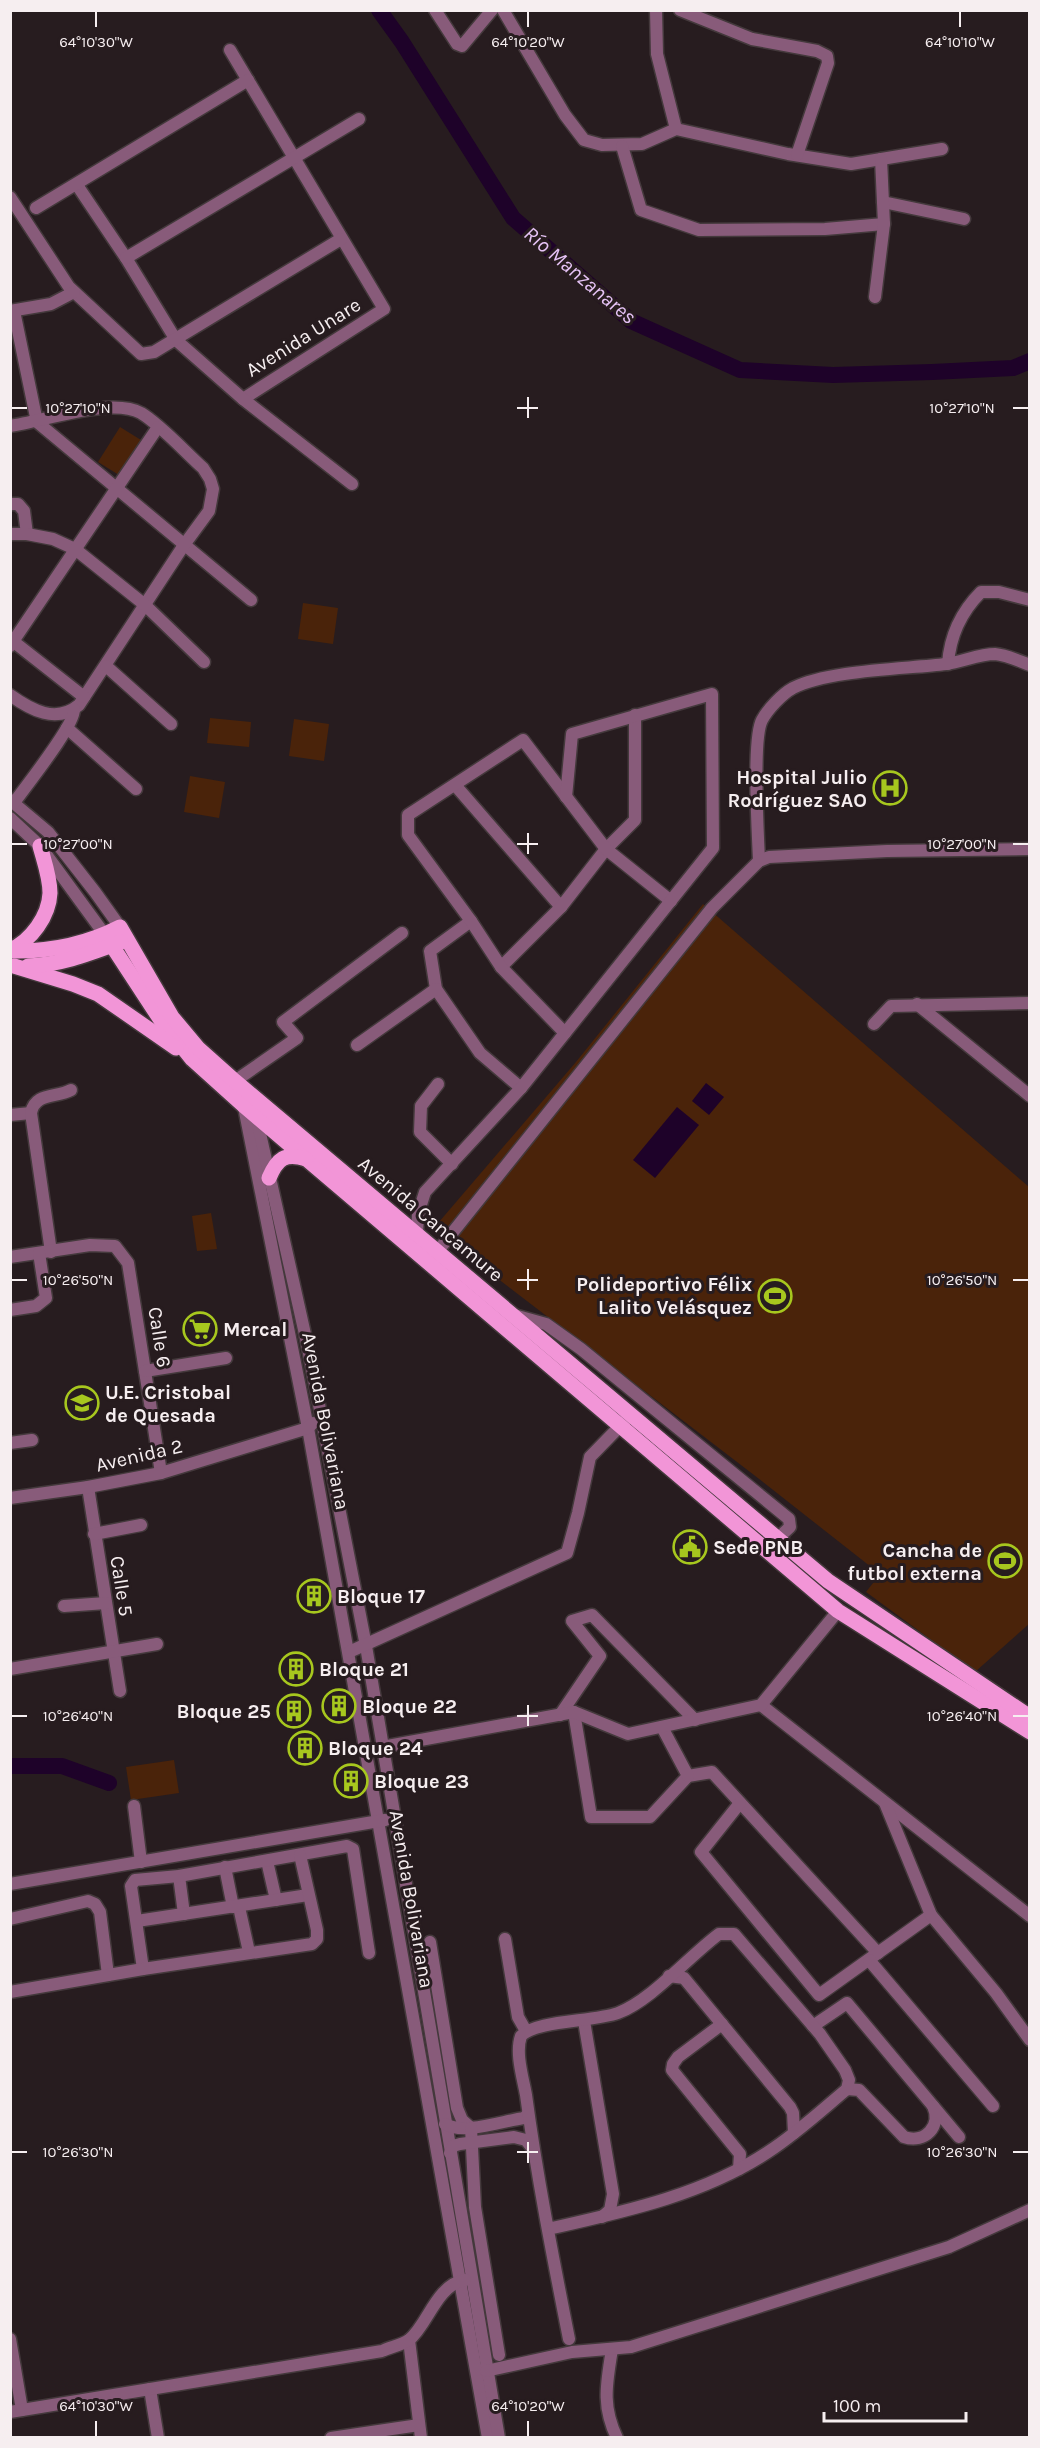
<svg xmlns="http://www.w3.org/2000/svg" width="1040" height="2448" viewBox="0 0 1040 2448" font-family="Karla,sans-serif">
<style>
.green{fill:#4a230a}
.water{fill:#1e0229}
.lines{fill:none;stroke-linecap:round;stroke-linejoin:round}
.river{stroke:#1e0229;stroke-width:16}
.minor-casing{stroke:#44393c;stroke-width:15}
.major-casing{stroke:#44393c;stroke-width:18}
.minor{stroke:#885b7a;stroke-width:12}
.major{stroke:#f295d7;stroke-width:15}
.ticks{fill:none;stroke:#f6eef0;stroke-width:2}
.labels{text-anchor:middle;stroke-width:6;stroke-linejoin:round;paint-order:stroke}
.street-label{font-size:20px;fill:#f6eef0;stroke:#271c1f}
.poi-label{font-size:20px;font-weight:bold;fill:#f6eef0;stroke:#271c1f;text-anchor:start}
.water-label{font-size:21px;font-style:italic;fill:#e6c3f6;stroke:#271c1f}
.ticks-label{font-size:15px;text-anchor:middle;fill:#f6eef0;stroke:#271c1f;stroke-width:6;stroke-linejoin:round;paint-order:stroke}
</style>
<rect width="100%" height="100%" fill="#271c1f"/>
<g class="green">
<polygon points="120,427 141,440 119,475 98,462"/>
<polygon points="303,603 338,608 333,644 298,639"/>
<polygon points="210,718 251,722 249,747 207,743"/>
<polygon points="294,719 329,724 324,761 289,756"/>
<polygon points="190,776 225,782 219,818 184,812"/>
<polygon points="703,904 1029,1187 1029,1624 975,1672 866,1592 880,1574 754,1475 433,1229 576,1062"/>
<polygon points="211,1213 217,1249 197,1251 192,1216"/>
<polygon points="174,1760 179,1793 131,1800 126,1767"/>
</g>
<g class="water">
<polygon points="706,1083 724,1097 709,1115 692,1101"/>
<polygon points="677,1107 699,1125 655,1178 633,1160"/>
</g>
<g class="lines">
<g class="river">
<polyline points="379,10 402,42 513,218 631,321 740,370 833,375 932,372 1013,368 1030,361"/>
<polyline points="10,1766 62,1766 109,1783"/>
</g>
<defs>
<g id="minor">
<polyline points="435,10 457,44 462,46 492,10"/>
<polyline points="503,10 565,115 584,140 602,145 642,144 676,129 788,154 851,164 942,149"/>
<polyline points="656,10 657,54 676,129"/>
<polyline points="680,10 752,39 817,51 827,56 828,63 797,155"/>
<polyline points="230,50 384,309 243,399"/>
<polyline points="622,146 641,210 699,230 825,229 884,224"/>
<polyline points="77,185 126,258 176,340 243,399 352,484"/>
<polyline points="10,197 69,287 141,354 154,352 341,239"/>
<polyline points="883,202 964,219"/>
<polyline points="36,208 248,80"/>
<polyline points="126,258 359,119"/>
<polyline points="875,297 884,224 881,159"/>
<polyline points="10,311 51,304 74,292"/>
<polyline points="14,311 37,422 251,600"/>
<path d="M10,426C45,421 111,397 141,413C161,425 185,452 203,468L210,479L213,489L209,511L184,545L79,705C56,724 31,710 10,695"/>
<polyline points="10,504 18,504 24,511 27,534"/>
<polyline points="10,534 27,534 53,539 75,549 145,605 204,662"/>
<polyline points="14,642 84,697"/>
<polyline points="10,646 158,427"/>
<path d="M948,664C950,635 961,612 981,592H999L1030,600"/>
<polyline points="106,666 171,724"/>
<polyline points="67,728 136,789"/>
<polyline points="455,785 561,907"/>
<polyline points="10,800 48,832 95,892 120,927"/>
<path d="M14,803C25,787 76,724 74,709"/>
<polyline points="10,818 40,846 105,935"/>
<path d="M759,861C758,834 752,739 762,720C768,709 782,694 793,688C828,670 905,669 946,664C962,662 979,654 995,654C1007,655 1019,661 1030,665"/>
<polyline points="471,921 430,951 436,989 480,1053 521,1088"/>
<polyline points="501,967 561,907 606,849 635,820 635,715"/>
<polyline points="917,1004 1030,1096"/>
<polyline points="874,1024 891,1006 1030,1003"/>
<polyline points="565,1033 501,967 471,921 408,835 408,815 523,740 606,849 671,901"/>
<polyline points="357,1045 436,989"/>
<polyline points="235,1081 297,1038 283,1022 402,933"/>
<polyline points="438,1084 421,1106 420,1132 452,1164"/>
<polyline points="243,1102 308,1428 488,2438"/>
<polyline points="255,1111 307,1343 366,1646 499,2438"/>
<polyline points="10,1115 31,1113"/>
<polyline points="417,1234 418,1214 425,1192 521,1088 713,848 712,694 572,734 566,797"/>
<path d="M51,1252L31,1113C35,1092 57,1098 71,1090"/>
<polyline points="437,1252 712,908 759,861 769,857 887,851 1030,849"/>
<polyline points="10,1257 90,1245 115,1246 128,1263 161,1473"/>
<polyline points="10,1310 36,1306 46,1298 39,1253"/>
<polyline points="514,1315 546,1324 581,1349 789,1519 790,1527 772,1544"/>
<polyline points="145,1371 226,1358"/>
<polyline points="10,1443 32,1440"/>
<polyline points="88,1487 120,1691"/>
<polyline points="10,1498 88,1487 161,1473 308,1428 313,1423"/>
<polyline points="94,1534 141,1525"/>
<polyline points="64,1606 106,1603"/>
<polyline points="349,1652 567,1553 578,1513 590,1457 625,1421"/>
<polyline points="10,1669 157,1644"/>
<polyline points="761,1705 1030,1916"/>
<polyline points="574,1712 591,1817 650,1817 688,1776 712,1772 878,1953"/>
<polyline points="560,1715 600,1656 572,1621 592,1615 695,1720"/>
<polyline points="662,1727 688,1776"/>
<polyline points="382,1747 574,1712 628,1734 761,1705 838,1611"/>
<polyline points="740,1803 701,1852 819,1995 931,1915"/>
<polyline points="885,1803 931,1915 996,1993 1030,2040"/>
<polyline points="134,1806 141,1862"/>
<polyline points="267,1861 276,1900"/>
<polyline points="225,1867 233,1907"/>
<polyline points="179,1876 184,1914"/>
<polyline points="10,1884 385,1820"/>
<polyline points="239,1907 249,1952"/>
<polyline points="10,1919 88,1901 95,1904 100,1912 108,1975"/>
<polyline points="137,1921 308,1895"/>
<polyline points="505,1939 518,2017 526,2031"/>
<polyline points="430,1942 457,2108 462,2120 471,2128"/>
<polyline points="869,1960 993,2106"/>
<polyline points="143,1969 131,1886 135,1880 179,1876 347,1846 353,1849 369,1953"/>
<polyline points="669,1976 684,1978 790,2107 793,2113 794,2133"/>
<polyline points="10,1992 143,1969 312,1944 317,1939 317,1930 300,1855"/>
<polyline points="584,2021 613,2194 610,2210 602,2217"/>
<polyline points="722,2024 678,2057 673,2064 672,2070 740,2154 739,2169"/>
<polyline points="813,2026 847,2003 959,2137"/>
<path d="M847,2089L859,2090L904,2137C925,2144 942,2126 933,2106"/>
<path d="M445,2124C464,2135 502,2121 524,2118L528,2114"/>
<polyline points="471,2128 475,2207 499,2355"/>
<polyline points="450,2153 453,2146 460,2144 514,2137 526,2140 533,2149"/>
<path d="M548,2229C623,2212 703,2195 768,2152C796,2134 822,2110 847,2089L849,2080L845,2070L820,2034L734,1934H719C688,1957 652,2000 618,2013C593,2022 536,2020 521,2036C515,2053 523,2078 526,2095C537,2177 553,2258 569,2339"/>
<polyline points="10,2339 22,2410"/>
<polyline points="409,2340 421,2438"/>
<path d="M612,2349C607,2382 601,2405 617,2438"/>
<polyline points="486,2371 572,2352 631,2347 949,2247 1030,2210"/>
<polyline points="150,2389 158,2438"/>
<path d="M10,2412L382,2351C390,2347 402,2345 409,2340C428,2325 436,2285 465,2280"/>
<polyline points="331,2438 419,2425"/>
</g>
<g id="major">
<polyline points="105,935 160,1019 192,1059 243,1105 838,1611 1030,1732"/>
<path d="M10,950C31,941 49,916 50,893C50,877 44,861 40,846"/>
<path d="M10,951C50,952 85,945 120,927L172,1017L198,1048L235,1081L828,1581L1030,1717"/>
<polyline points="14,966 73,984 98,994 176,1048"/>
<path d="M28,966C61,965 91,953 121,942"/>
<path d="M269,1178C277,1159 285,1152 306,1159"/>
</g>
</defs>
<use href="#minor" class="minor-casing"/>
<use href="#major" class="major-casing"/>
<use href="#minor" class="minor"/>
<use href="#major" class="major"/>
</g>
<path class="ticks" d="M96,12V27M528,12V27M960,12V27M528,397V418M12,408H27M517,408H538M1013,408H1028M528,833V854M12,844H27M517,844H538M1013,844H1028M528,1269V1290M12,1280H27M517,1280H538M1013,1280H1028M528,1705V1726M12,1716H27M517,1716H538M1013,1716H1028M528,2142V2163M12,2152H27M517,2152H538M1013,2152H1028M96,2421V2436M528,2421V2436"/>
<defs>
<symbol id="hospital-ring" viewBox="-11 -11 22 22"><circle r="9.5" fill="#271c1f" stroke="#a7c71e" stroke-width="1.5"/><path d="M-5-5h3v3.5h4V-5h3V5h-3V1.5h-4V5h-3Z" fill="#a7c71e"/></symbol>
<symbol id="stadium-ring" viewBox="-11 -11 22 22"><circle r="9.5" fill="#271c1f" stroke="#a7c71e" stroke-width="1.5"/><path d="M0-5a6.5 5 0 1 0 0 10a6.5 5 0 1 0 0-10ZM-3.5-1.8h7v3.6h-7Z" fill="#a7c71e"/></symbol>
<symbol id="supermarket-ring" viewBox="-11 -11 22 22"><circle r="9.5" fill="#271c1f" stroke="#a7c71e" stroke-width="1.5"/><path d="M-6-5.5h2.5l.6 2H6L4.5 2H-2.5L-4.4-4H-6ZM-1.5 3.2a1.3 1.3 0 1 0 .1 0ZM3 3.2a1.3 1.3 0 1 0 .1 0Z" fill="#a7c71e"/></symbol>
<symbol id="school-ring" viewBox="-11 -11 22 22"><circle r="9.5" fill="#271c1f" stroke="#a7c71e" stroke-width="1.5"/><path d="M0-5L7-2L0 1L-7-2ZM-4 1L0 2.5L4 1V4Q0 6-4 4Z" fill="#a7c71e"/></symbol>
<symbol id="civic-ring" viewBox="-11 -11 22 22"><circle r="9.5" fill="#271c1f" stroke="#a7c71e" stroke-width="1.5"/><path d="M-.6-6.5H3V-4.5H.6V-3L4-1V1h2V6H-6V1h2V-1L-.6-3ZM-1.2 2.5V6h2.4V2.5Z" fill="#a7c71e"/></symbol>
<symbol id="building-ring" viewBox="-11 -11 22 22"><circle r="9.5" fill="#271c1f" stroke="#a7c71e" stroke-width="1.5"/><path d="M-4-6H4V6H1V3H-1V6H-4ZM-2.5-4.3h1.7v1.8h-1.7ZM.8-4.3h1.7v1.8H.8ZM-2.5-1h1.7V.8h-1.7ZM.8-1h1.7V.8H.8Z" fill="#a7c71e"/></symbol>
</defs>
<g fill-rule="evenodd">
<use href="#hospital-ring" x="871" y="769" width="38" height="38"/>
<use href="#stadium-ring" x="756" y="1277" width="38" height="38"/>
<use href="#supermarket-ring" x="181" y="1310" width="38" height="38"/>
<use href="#school-ring" x="63" y="1384" width="38" height="38"/>
<use href="#civic-ring" x="671" y="1528" width="38" height="38"/>
<use href="#stadium-ring" x="986" y="1542" width="38" height="38"/>
<use href="#building-ring" x="295" y="1577" width="38" height="38"/>
<use href="#building-ring" x="277" y="1650" width="38" height="38"/>
<use href="#building-ring" x="320" y="1687" width="38" height="38"/>
<use href="#building-ring" x="275" y="1692" width="38" height="38"/>
<use href="#building-ring" x="286" y="1729" width="38" height="38"/>
<use href="#building-ring" x="332" y="1762" width="38" height="38"/>
</g>
<g class="labels">
<g class="street-label">
<text transform="translate(303 337) rotate(-32)" y="7">Avenida Unare</text>
<text transform="translate(431 1219) rotate(40)" y="7">Avenida Cancamure</text>
<text transform="translate(160 1337) rotate(81)" y="7">Calle 6</text>
<text transform="translate(326 1421) rotate(79)" y="7">Avenida Bolivariana</text>
<text transform="translate(139 1455) rotate(-13)" y="7">Avenida 2</text>
<text transform="translate(122 1586) rotate(81)" y="7">Calle 5</text>
<text transform="translate(412 1899) rotate(80)" y="7">Avenida Bolivariana</text>
</g>
<g class="poi-label">
<text x="867" y="784" text-anchor="end">Hospital Julio<tspan x="867" dy="23">Rodríguez SAO</tspan></text>
<text x="752" y="1291" text-anchor="end">Polideportivo Félix<tspan x="752" dy="23">Lalito Velásquez</tspan></text>
<text x="223" y="1336">Mercal</text>
<text x="105" y="1399">U.E. Cristobal<tspan x="105" dy="23">de Quesada</tspan></text>
<text x="713" y="1554">Sede PNB</text>
<text x="982" y="1557" text-anchor="end">Cancha de<tspan x="982" dy="23">futbol externa</tspan></text>
<text x="337" y="1603">Bloque 17</text>
<text x="319" y="1676">Bloque 21</text>
<text x="362" y="1713">Bloque 22</text>
<text x="271" y="1718" text-anchor="end">Bloque 25</text>
<text x="328" y="1755">Bloque 24</text>
<text x="374" y="1788">Bloque 23</text>
</g>
<g class="water-label">
<text transform="translate(580 275) rotate(40)" y="7">Río Manzanares</text>
</g>
</g>
<g class="ticks-label">
<text x="96" y="47">64°10'30"W</text>
<text x="528" y="47">64°10'20"W</text>
<text x="960" y="47">64°10'10"W</text>
<text x="78" y="413">10°27'10"N</text>
<text x="962" y="413">10°27'10"N</text>
<text x="78" y="849">10°27'00"N</text>
<text x="962" y="849">10°27'00"N</text>
<text x="78" y="1285">10°26'50"N</text>
<text x="962" y="1285">10°26'50"N</text>
<text x="78" y="1721">10°26'40"N</text>
<text x="962" y="1721">10°26'40"N</text>
<text x="78" y="2157">10°26'30"N</text>
<text x="962" y="2157">10°26'30"N</text>
<text x="96" y="2411">64°10'30"W</text>
<text x="528" y="2411">64°10'20"W</text>
</g>
<rect width="1040" height="2448" fill="none" stroke="#f6eef0" stroke-width="24"/>
<path d="M824 2412v9h142v-9" fill="none" stroke="#f6eef0" stroke-width="3"/>
<text x="833" y="2412" font-size="18" fill="#f6eef0" stroke="#271c1f" stroke-width="4.5" paint-order="stroke">100 m</text>
</svg>
